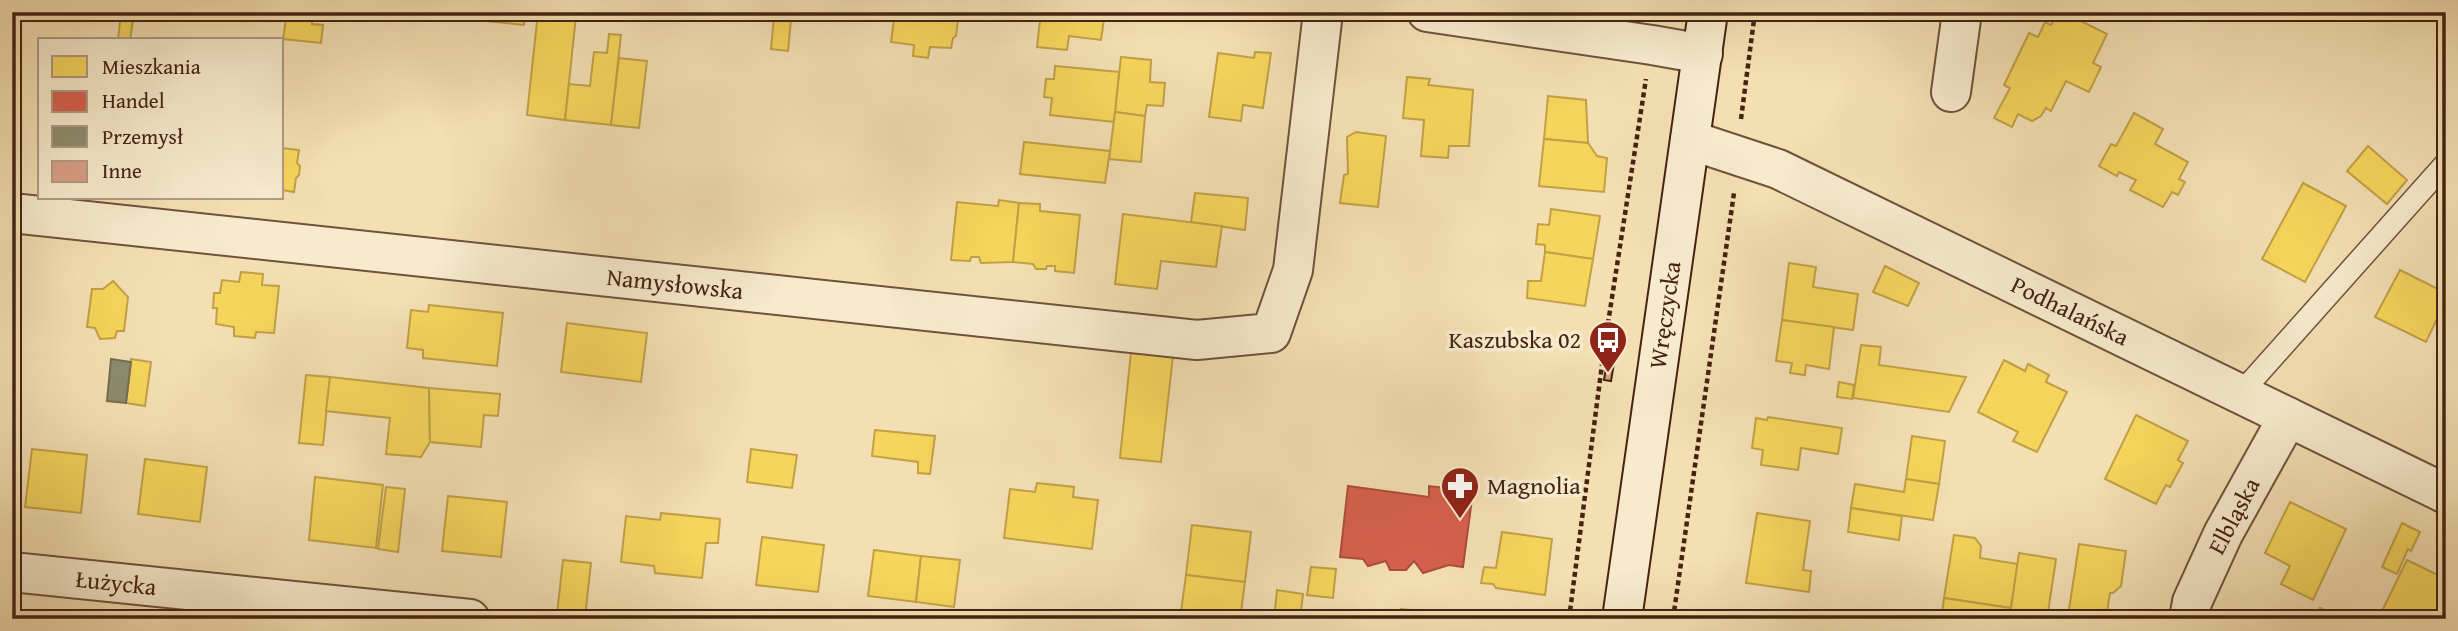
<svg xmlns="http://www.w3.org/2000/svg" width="2458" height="631" viewBox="0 0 2458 631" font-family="'Gentium Book Plus',serif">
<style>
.homes{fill:#f6d55c;stroke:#c1a046;stroke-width:2}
.shops{fill:#d6604d;stroke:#aa4e3c;stroke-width:2}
.industry{fill:#8c8c6e;stroke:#776c53;stroke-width:2}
.building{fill:#d99e83;stroke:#452313;stroke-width:2}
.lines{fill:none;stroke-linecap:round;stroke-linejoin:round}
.service-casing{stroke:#70523b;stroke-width:24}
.minor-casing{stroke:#70523b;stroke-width:42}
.secondary-casing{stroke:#452313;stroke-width:42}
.path{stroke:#452313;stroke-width:4.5;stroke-dasharray:5 3.5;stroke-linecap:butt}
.service{stroke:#f7eacd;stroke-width:21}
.minor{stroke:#f7eacd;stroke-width:38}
.secondary{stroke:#f7eacd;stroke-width:38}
.labels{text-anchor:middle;stroke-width:7;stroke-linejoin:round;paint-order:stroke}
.street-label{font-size:24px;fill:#452313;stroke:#f7eacd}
.poi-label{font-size:24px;fill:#452313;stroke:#f7eacd;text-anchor:end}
</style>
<rect width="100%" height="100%" fill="#f3dfb2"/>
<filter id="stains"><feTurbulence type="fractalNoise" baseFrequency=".00286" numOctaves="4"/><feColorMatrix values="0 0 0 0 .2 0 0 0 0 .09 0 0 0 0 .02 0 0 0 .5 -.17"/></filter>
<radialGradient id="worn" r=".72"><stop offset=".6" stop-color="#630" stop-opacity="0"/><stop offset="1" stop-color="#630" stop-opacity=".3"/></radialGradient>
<g class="homes">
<polygon points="121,12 138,12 137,21 133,20 130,40 118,40"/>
<polygon points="287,12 313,12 312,24 323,25 321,43 283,39"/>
<polygon points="468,12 525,12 524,25 467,19"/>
<polygon points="538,12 576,16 565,120 527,115"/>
<polygon points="554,12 594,12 593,15 576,16"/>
<polygon points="758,12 790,12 789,18"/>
<polygon points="895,12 959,12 956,36 953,38 951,48 930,47 928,58 913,56 914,45 891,42"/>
<polygon points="1041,12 1105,12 1101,40 1069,36 1067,50 1037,47"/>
<polygon points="2058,12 2063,12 2107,34 2093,63 2101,67 2089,92 2066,81 2051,111 2046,108 2041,116 2032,121 2018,114 2012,127 1994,118 2010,88 2004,85 2029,33 2038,37 2045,22 2051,25"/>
<polygon points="774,17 791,19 788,51 771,49"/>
<polygon points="609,34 621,35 611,125 565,120 569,84 590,86 594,52 607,53"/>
<polygon points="1255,52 1271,53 1263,108 1243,105 1241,121 1209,117 1218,53 1254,58"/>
<polygon points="1121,57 1151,60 1150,82 1165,83 1163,106 1147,105 1145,116 1115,112"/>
<polygon points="619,58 647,61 639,128 611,125"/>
<polygon points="1055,66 1119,72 1114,122 1050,115 1052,98 1044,97 1046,79 1054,79"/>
<polygon points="1407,77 1430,79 1428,85 1473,90 1469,146 1449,146 1448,158 1421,156 1424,120 1403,118"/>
<polygon points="1548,96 1586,100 1588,143 1544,139"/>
<polygon points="1115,112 1145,116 1141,162 1109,159"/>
<polygon points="2134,113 2163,129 2155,144 2188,162 2179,179 2185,182 2178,195 2172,192 2163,207 2130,190 2136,180 2119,172 2117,176 2099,166 2111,144 2116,146"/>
<polygon points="1356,132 1386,136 1378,207 1340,203 1344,175 1348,174 1347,137"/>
<polygon points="1544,139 1588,143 1597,156 1607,158 1604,192 1539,186"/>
<polygon points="1024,142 1110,151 1105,183 1020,174"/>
<polygon points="2368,146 2407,180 2387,204 2347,171"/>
<polygon points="282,148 299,150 297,163 300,166 299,175 296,178 294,192 282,190"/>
<polygon points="2303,183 2346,206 2305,282 2262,259"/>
<polygon points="1195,193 1248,198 1245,230 1191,222"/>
<polygon points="999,200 1019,203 1013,262 981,263 979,257 971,257 970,261 951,260 957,202 998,206"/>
<polygon points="1019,203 1040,204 1040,211 1080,215 1074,273 1055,271 1055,266 1047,266 1046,269 1036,269 1033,264 1013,262"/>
<polygon points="1551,209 1600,216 1593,259 1545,252 1545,245 1536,244 1538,224 1549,225"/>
<polygon points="1123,214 1222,226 1216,267 1161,261 1157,289 1115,284"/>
<polygon points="1545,252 1593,259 1585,306 1527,298 1528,281 1541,281"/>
<polygon points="1789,263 1816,267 1813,287 1858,294 1853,330 1782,320"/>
<polygon points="1885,266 1919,283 1908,306 1873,292"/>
<polygon points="2400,270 2446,293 2446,300 2426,342 2375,317"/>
<polygon points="241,272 263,274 262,285 279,286 274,333 256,332 255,338 234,336 234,327 216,324 217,308 213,308 214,293 220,293 222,280 239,282"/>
<polygon points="113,281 128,297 124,331 117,331 115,338 100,339 95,328 87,327 92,289 103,289"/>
<polygon points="429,305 503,313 497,366 423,358 423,350 407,348 411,310 428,312"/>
<polygon points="1782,320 1834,327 1829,369 1806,365 1805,375 1790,373 1792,363 1776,361"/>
<polygon points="567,323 647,333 641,382 561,372"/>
<polygon points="1861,345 1881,347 1879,365 1966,377 1949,412 1853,398"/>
<polygon points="1131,352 1173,356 1161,462 1120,458"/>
<polygon points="131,359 151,362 145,406 126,403"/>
<polygon points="2004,360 2025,371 2028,364 2049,375 2046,382 2067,392 2037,452 2013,441 2018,432 1978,412"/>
<polygon points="306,375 330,377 323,445 299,443"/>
<polygon points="330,377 429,388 430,442 421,457 386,454 390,418 326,411"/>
<polygon points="1839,382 1854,385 1852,399 1837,397"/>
<polygon points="429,388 500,394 498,416 484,415 481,447 430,442"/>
<polygon points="2136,415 2188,441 2178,460 2183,463 2170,487 2166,485 2156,504 2105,479"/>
<polygon points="1768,417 1842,428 1838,454 1801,448 1798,470 1761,465 1763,450 1752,448 1756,418 1767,420"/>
<polygon points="875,430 935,436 930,474 918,473 918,462 872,456"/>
<polygon points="1912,436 1945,441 1939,484 1906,479"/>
<polygon points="32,449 87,455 81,513 25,507"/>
<polygon points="751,449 797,455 792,488 747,482"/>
<polygon points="145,459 207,467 200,522 138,514"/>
<polygon points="315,477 383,485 376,548 309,540"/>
<polygon points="1906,479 1939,484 1933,520 1851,508 1855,484 1904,492"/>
<polygon points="1037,483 1074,487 1073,497 1098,500 1092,549 1004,538 1010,489 1035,492"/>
<polygon points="386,487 405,489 398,552 378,549"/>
<polygon points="448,496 507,502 501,557 442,551"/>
<polygon points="2290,502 2346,529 2313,600 2281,584 2290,566 2265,553"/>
<polygon points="1851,508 1902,516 1899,540 1848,532"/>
<polygon points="661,513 720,519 718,543 706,543 702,578 655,573 654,566 621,562 626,516 660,520"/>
<polygon points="1757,513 1810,521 1803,570 1811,571 1809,592 1746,583"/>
<polygon points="2402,523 2420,532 2411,551 2408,549 2397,574 2382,567"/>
<polygon points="1192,525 1251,532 1245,582 1186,575"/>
<polygon points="1502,532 1552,539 1545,595 1496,588 1493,584 1481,583 1484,567 1496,568"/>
<polygon points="1954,535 1975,538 1981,546 1980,558 2018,564 2011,608 1944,598"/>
<polygon points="762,537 824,545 818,592 756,585"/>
<polygon points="2079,544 2126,551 2121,586 2113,593 2110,593 2106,619 2068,616"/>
<polygon points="874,550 921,556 916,602 868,596"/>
<polygon points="2019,553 2056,559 2047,619 1977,619 1942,613 1944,598 2011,608"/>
<polygon points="921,556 960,560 954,607 916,602"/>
<polygon points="563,560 591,563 585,617 557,614"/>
<polygon points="2407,560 2446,579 2446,602 2437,619 2378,619"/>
<polygon points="1311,567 1336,569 1333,598 1307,595"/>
<polygon points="1186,575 1245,582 1240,619 1180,619"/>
<polygon points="1277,590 1303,594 1300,619 1274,619"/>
<polygon points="2320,608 2343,619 2316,619"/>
<polygon points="1401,609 1420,611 1420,619 1400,619"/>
</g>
<g class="shops">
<polygon points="1348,486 1429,497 1429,486 1473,491 1463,567 1449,565 1423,573 1414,561 1406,570 1390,570 1386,561 1368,566 1363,559 1340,557"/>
<polygon points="1460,613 1500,619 1459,619"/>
</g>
<polygon class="industry" points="111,359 131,362 126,403 107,401"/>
<polygon class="building" points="1608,356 1615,357 1611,381 1604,380"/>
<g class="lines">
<defs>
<polyline id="service" points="2240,394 2446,163"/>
<g id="minor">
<polyline points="1427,12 1652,45 1703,54"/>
<polyline points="1951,92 1962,12"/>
<polyline points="1690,140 1778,169 2446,494"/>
<polyline points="12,213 1197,340 1271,333 1293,270 1323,12"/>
<polyline points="12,572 470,619"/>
<polyline points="2189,619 2192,602 2223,534 2288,417"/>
</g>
<polyline id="secondary" points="1622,619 1708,12"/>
</defs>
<use href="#service" class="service-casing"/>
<use href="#minor" class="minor-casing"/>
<use href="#secondary" class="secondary-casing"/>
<g class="path">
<polyline points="1741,119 1755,12"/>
<polyline points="1569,619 1604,349 1646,79"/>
<polyline points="1673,619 1734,193"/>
</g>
<use href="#service" class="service"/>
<use href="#minor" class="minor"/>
<use href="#secondary" class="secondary"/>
</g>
<defs>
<symbol id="bus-pin" viewBox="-11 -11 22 30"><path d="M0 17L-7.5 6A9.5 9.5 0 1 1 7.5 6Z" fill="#8f2418" stroke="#f7eacd"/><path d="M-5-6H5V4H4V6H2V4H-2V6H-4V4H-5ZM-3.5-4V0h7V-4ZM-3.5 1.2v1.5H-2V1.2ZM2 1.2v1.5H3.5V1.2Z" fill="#fff"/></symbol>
<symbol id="pharmacy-pin" viewBox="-11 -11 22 30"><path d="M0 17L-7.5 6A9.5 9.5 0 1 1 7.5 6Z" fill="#8f2418" stroke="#f7eacd"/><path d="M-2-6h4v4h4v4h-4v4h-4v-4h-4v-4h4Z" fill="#fff"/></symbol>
</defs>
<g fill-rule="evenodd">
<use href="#bus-pin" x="1586" y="318" width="44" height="60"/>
<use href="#pharmacy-pin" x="1438" y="464" width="44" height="60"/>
</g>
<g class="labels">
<g class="street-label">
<text transform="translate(675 284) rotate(6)" y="8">Namysłowska</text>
<text transform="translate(2070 311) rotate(26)" y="8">Podhalańska</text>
<text transform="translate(1665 315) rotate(-82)" y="8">Wręczycka</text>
<text transform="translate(2234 516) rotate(-62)" y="8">Elbląska</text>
<text transform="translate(116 583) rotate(6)" y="8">Łużycka</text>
</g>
<g class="poi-label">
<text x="1581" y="348">Kaszubska 02</text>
<text x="1487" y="494" text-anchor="start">Magnolia</text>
</g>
</g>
<rect width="2458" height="631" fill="none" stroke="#f3dfb2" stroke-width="42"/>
<rect x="14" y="14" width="2430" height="603" fill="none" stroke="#452313" stroke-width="3.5"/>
<rect x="21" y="21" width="2416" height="589" fill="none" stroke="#452313" stroke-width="2"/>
<rect x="38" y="38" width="245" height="161" fill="#f7eacd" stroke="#b09a83" stroke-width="2"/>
<rect x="52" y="56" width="35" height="21" fill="#f6d55c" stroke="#b09a83" stroke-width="2"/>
<text x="102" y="74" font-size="21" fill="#452313">Mieszkania</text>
<rect x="52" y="91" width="35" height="21" fill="#d6604d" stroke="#b09a83" stroke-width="2"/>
<text x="102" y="108" font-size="21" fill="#452313">Handel</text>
<rect x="52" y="126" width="35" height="21" fill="#8c8c6e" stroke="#b09a83" stroke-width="2"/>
<text x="102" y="144" font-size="21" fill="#452313">Przemysł</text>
<rect x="52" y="161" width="35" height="21" fill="#d99e83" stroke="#b09a83" stroke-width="2"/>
<text x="102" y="178" font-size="21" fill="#452313">Inne</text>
<rect width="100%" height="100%" filter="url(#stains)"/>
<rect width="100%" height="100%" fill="url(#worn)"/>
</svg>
